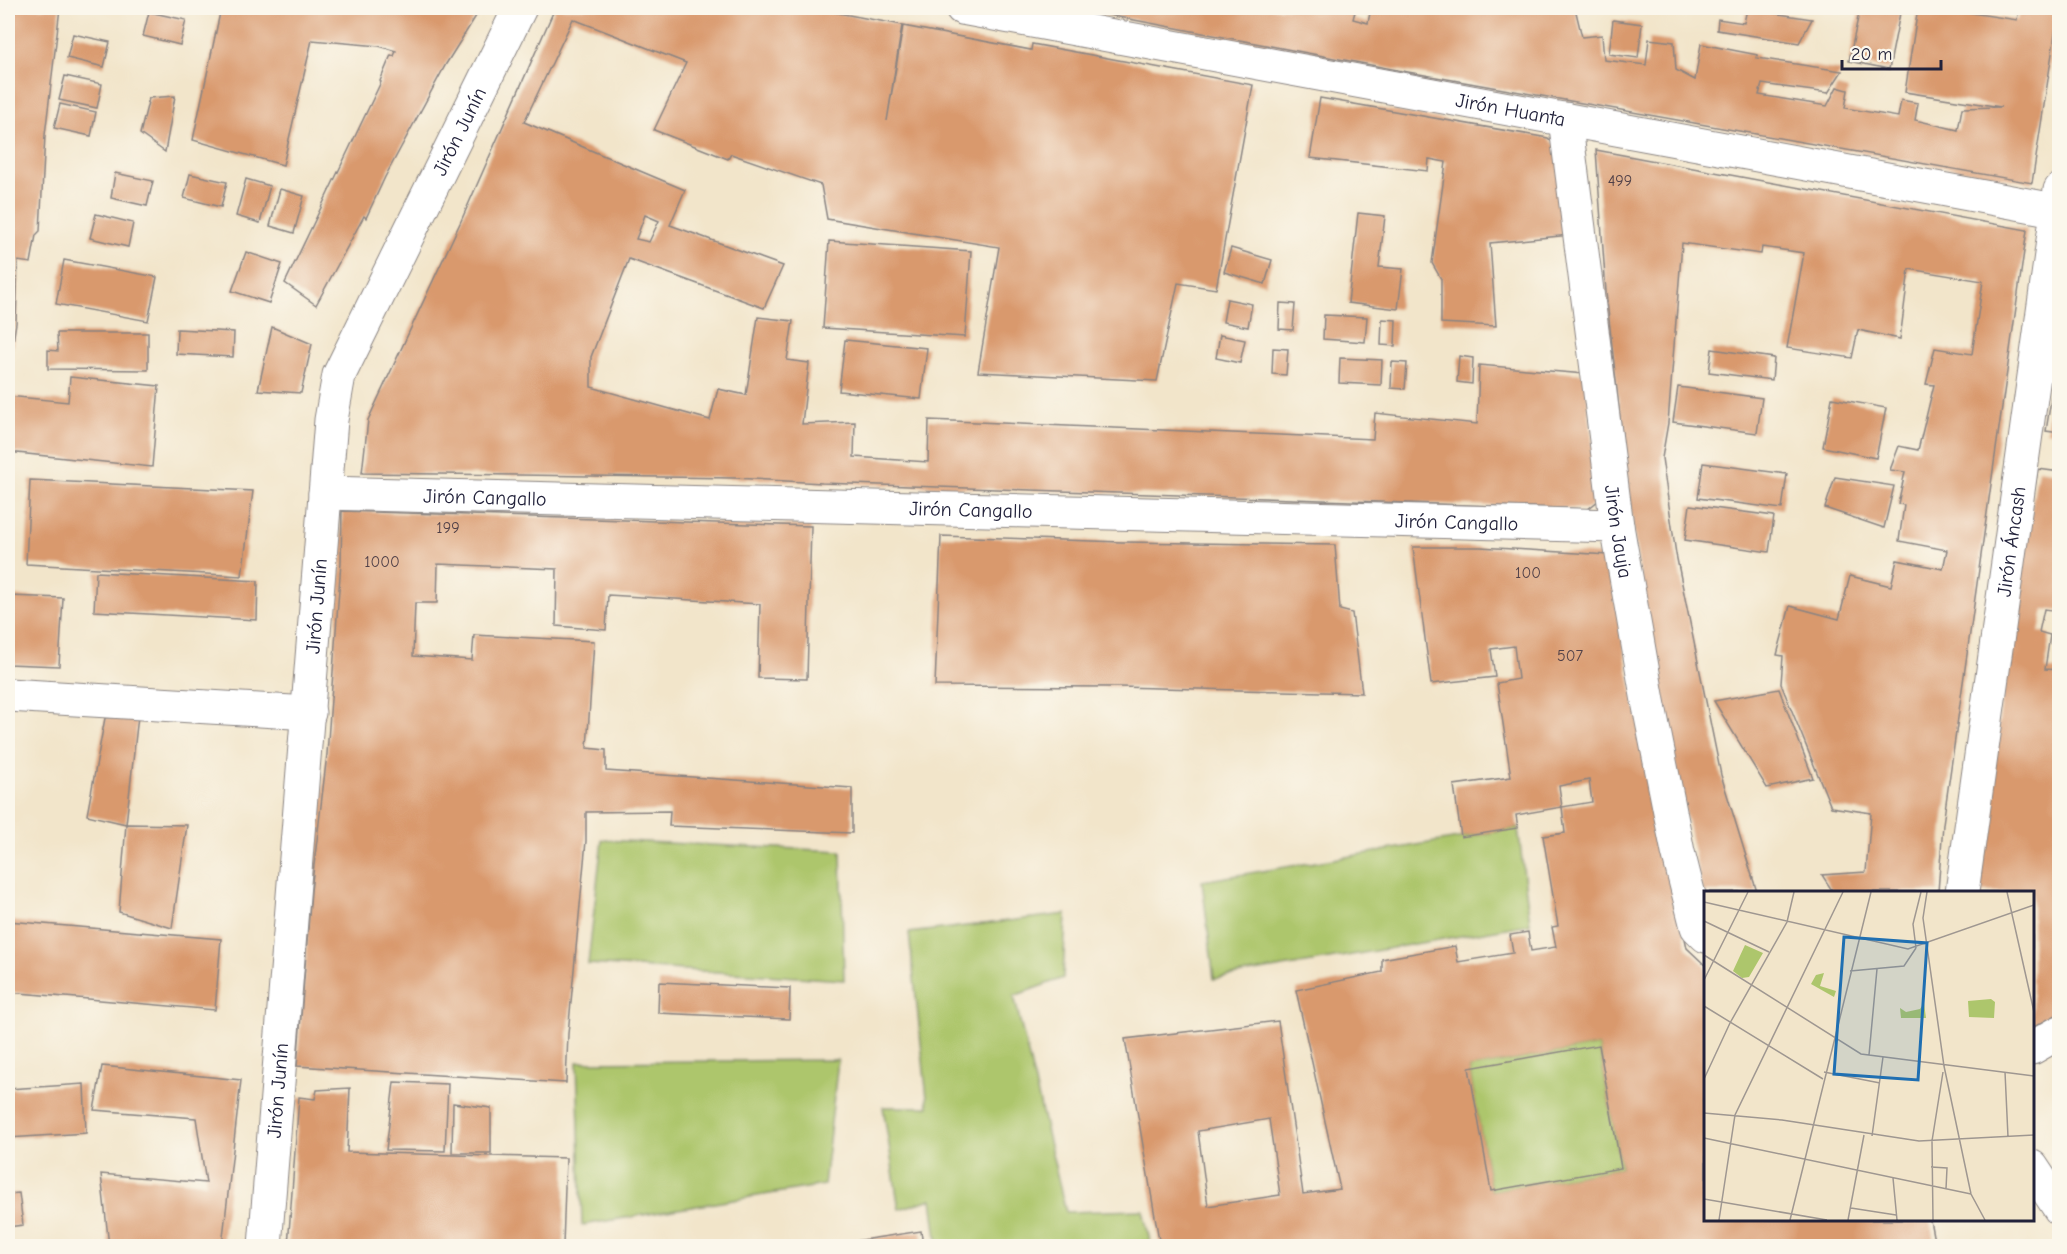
<svg xmlns="http://www.w3.org/2000/svg" width="2067" height="1254" viewBox="0 0 2067 1254" font-family="'Comic Neue',sans-serif">
<style>
.green{fill:#adc66c;stroke:#687454;stroke-width:1.5}
.building{fill:#d9996d;fill-rule:evenodd}
.lines{fill:none;stroke-linecap:round;stroke-linejoin:round}
.minor-casing{stroke:#8a8482;stroke-width:35}
.minor{stroke:#fff;stroke-width:33}
.labels{text-anchor:middle;stroke-width:6;stroke-linejoin:round;paint-order:stroke}
.number-label{font-size:16px;fill:#504048}
.street-label{font-size:20px;fill:#22223b;stroke:#fbf7ec}
.inset-road{fill:none;stroke:#9f9791;stroke-width:1.5}
.view{fill:#1f6fb2;fill-opacity:0.15;stroke:#1f6fb2;stroke-width:3}
.inset-edge{fill:none;stroke:#22223b;stroke-width:3}
</style>
<rect width="100%" height="100%" fill="#fbf7ec"/>
<filter id="ink" filterUnits="userSpaceOnUse"><feTurbulence type="fractalNoise" baseFrequency=".0167" numOctaves="2"/><feDisplacementMap in="SourceGraphic" scale="12" xChannelSelector="R" yChannelSelector="G"/><feConvolveMatrix kernelMatrix="1 2 1 2 8 2 1 2 1" color-interpolation-filters="sRGB"/></filter>
<filter id="wash" filterUnits="userSpaceOnUse"><feTurbulence type="fractalNoise" baseFrequency=".008" numOctaves="4" result="noise"/><feDisplacementMap in="SourceGraphic" scale="24" xChannelSelector="R" yChannelSelector="G"/><feGaussianBlur stdDeviation="1.35" result="paint"/><feColorMatrix in="noise" values="0 0 0 0 0 0 0 0 0 0 0 0 0 0 0 0 0 1.4 0 .05"/><feComposite in="paint" operator="in"/></filter>
<g filter="url(#wash)">
<rect width="100%" height="100%" fill="#f2e5ca"/>
<g class="green">
<polygon points="1518,828 1530,924 1214,979 1202,881"/>
<polygon points="602,840 841,851 844,980 588,964"/>
<polygon points="1066,914 1063,978 1014,996 1066,1212 1143,1210 1151,1246 938,1246 932,1199 899,1209 883,1107 928,1107 909,933"/>
<polygon points="1599,1045 1621,1168 1491,1191 1469,1068"/>
<polygon points="838,1060 824,1185 582,1225 577,1062"/>
</g>
<g id="blocks">
<g class="building">
<polygon points="15,8 60,8 45,135 40,231 36,235 31,263 18,261 16,323 9,368 8,69"/>
<polygon points="221,8 481,8 446,64 385,177 366,218 364,216 316,305 285,283 381,82 380,81 391,55 394,56 396,51 379,46 312,40 283,165 193,140"/>
<path d="M555,8H812L902,25L887,121L903,26L1031,50L1032,44L1253,85L1216,289L1178,283L1157,381L978,372L999,247L827,219L821,185L731,154L728,159L654,130L686,63L573,19L524,122L685,190L670,225L783,266L764,308L629,259L591,357V387L710,420L718,389L746,395L758,317L793,321L787,360L809,363L802,424L855,422L854,457L928,462L929,420L1373,439L1375,413L1477,424L1479,365L1585,374L1599,500L1588,509L822,483L735,478L362,473L368,420L461,221ZM645,215L659,221L649,242L636,239Z"/>
<polygon points="1071,8 1356,8 1353,19 1368,23 1371,8 1575,8 1582,37 1602,35 1604,60 1646,65 1649,39 1674,42 1676,70 1695,80 1701,44 1758,55 1757,58 1842,71 1828,93 1762,84 1759,95 1827,106 1837,87 1848,90 1845,108 1898,117 1901,100 1918,103 1915,120 1958,130 1962,108 2001,107 1905,92 1918,8 1939,8 2017,20 2019,8 2059,8 2032,183 1408,72"/>
<polygon points="1860,8 1901,8 1889,69 1849,61"/>
<polygon points="1747,9 1812,19 1799,43 1717,30 1718,19 1744,23"/>
<polygon points="149,12 186,20 180,45 143,36"/>
<polygon points="1613,20 1642,24 1638,58 1609,54"/>
<polygon points="73,34 110,42 104,67 67,58"/>
<polygon points="65,76 102,84 97,108 59,100"/>
<polygon points="175,96 165,152 140,134 149,98"/>
<polygon points="1320,98 1548,138 1561,151 1570,235 1490,243 1496,326 1441,323 1441,279 1432,263 1446,162 1429,159 1428,171 1310,158"/>
<polygon points="60,104 96,112 91,136 54,128"/>
<polygon points="1596,150 2027,230 1943,824 1938,892 1833,892 1822,875 1866,872 1871,813 1831,807 1781,684 1783,656 1777,655 1790,606 1839,619 1850,576 1891,586 1897,560 1943,569 1947,550 1899,541 1904,505 1898,504 1905,472 1890,470 1899,446 1918,450 1934,385 1926,384 1935,348 1972,354 1983,281 1909,269 1900,339 1858,330 1852,358 1787,348 1804,253 1762,247 1761,254 1682,243 1668,423 1662,458 1676,554 1721,775 1757,892 1706,892 1706,908 1658,686 1631,516 1606,292"/>
<polygon points="115,173 153,181 147,206 111,198"/>
<polygon points="190,174 227,182 221,207 184,198"/>
<polygon points="246,179 270,186 260,223 236,216"/>
<polygon points="280,189 304,196 294,233 270,226"/>
<polygon points="1358,213 1385,216 1379,267 1403,269 1398,309 1348,303"/>
<polygon points="96,214 133,223 128,247 90,238"/>
<polygon points="829,241 971,251 965,337 823,328"/>
<polygon points="1231,248 1272,260 1265,284 1224,272"/>
<polygon points="246,252 282,264 269,303 232,291"/>
<polygon points="64,260 157,277 148,321 56,304"/>
<polygon points="1227,299 1252,304 1248,327 1223,322"/>
<polygon points="1280,303 1295,304 1293,330 1279,329"/>
<polygon points="1324,315 1367,317 1365,342 1323,339"/>
<polygon points="1382,319 1396,320 1395,346 1381,345"/>
<polygon points="272,327 312,344 301,393 258,390"/>
<polygon points="177,329 234,332 233,357 176,354"/>
<polygon points="57,333 148,333 148,370 48,369 48,350 58,351"/>
<polygon points="1220,335 1245,340 1240,363 1216,358"/>
<polygon points="845,340 927,348 921,399 839,391"/>
<polygon points="1273,348 1288,349 1286,375 1272,374"/>
<polygon points="1712,349 1774,358 1772,380 1709,372"/>
<polygon points="1459,356 1473,358 1472,384 1457,382"/>
<polygon points="2058,356 2060,356 2060,433 2046,431"/>
<polygon points="1340,358 1382,360 1381,385 1339,383"/>
<polygon points="1392,362 1407,363 1405,389 1391,388"/>
<polygon points="70,377 159,386 152,467 8,452 8,396 68,402"/>
<polygon points="1678,387 1762,398 1757,433 1673,422"/>
<polygon points="1832,398 1886,408 1876,458 1823,447"/>
<polygon points="1703,463 1787,474 1782,509 1698,498"/>
<polygon points="2038,469 2060,472 2060,611 2044,609 2039,632 2050,635 2045,669 2060,670 2060,1013 2032,1028 2032,892 1975,892 2015,606"/>
<polygon points="1835,477 1894,486 1884,528 1825,508"/>
<polygon points="30,480 253,491 242,576 26,564"/>
<polygon points="1690,505 1774,516 1769,552 1685,540"/>
<polygon points="342,511 811,526 807,679 758,678 760,604 608,595 606,630 556,626 557,569 438,564 437,603 415,603 413,656 472,660 474,635 594,641 587,748 606,750 606,771 852,788 852,833 669,826 670,811 586,812 586,841 568,1034 566,1083 297,1066 311,891 327,754 341,562"/>
<polygon points="941,536 1122,542 1335,545 1340,610 1352,613 1362,693 1119,687 935,686"/>
<path d="M1413,547H1480L1608,555L1627,665L1687,948L1706,966V1099L1703,1100L1706,1115V1220H1930L1935,1246H1160L1125,1039L1278,1021L1303,1194L1340,1189L1296,990L1382,972V959L1455,946L1458,962L1513,953L1510,935L1528,932L1531,951L1556,947L1552,927L1558,926L1543,836L1565,833L1562,807L1592,802L1589,780L1559,786L1562,807L1516,815L1518,828L1461,837L1454,785L1511,777L1497,683L1518,679L1514,646L1491,649L1495,677L1431,684ZM1599,1045L1621,1168L1491,1191L1469,1068ZM1269,1119L1280,1195L1208,1206L1198,1131Z"/>
<polygon points="96,572 258,581 257,620 94,611"/>
<polygon points="9,596 63,598 59,666 8,664"/>
<polygon points="1779,689 1813,778 1767,788 1714,701"/>
<polygon points="138,716 126,824 87,815 105,718"/>
<polygon points="126,824 187,825 172,928 119,912"/>
<polygon points="8,921 221,939 215,1010 8,992"/>
<polygon points="659,982 790,988 789,1019 658,1013"/>
<polygon points="102,1066 241,1080 222,1246 109,1246 101,1174 206,1183 196,1118 94,1110"/>
<polygon points="394,1082 448,1084 445,1151 386,1150"/>
<polygon points="84,1084 86,1133 8,1138 8,1089"/>
<polygon points="350,1088 347,1152 566,1158 563,1246 288,1246 299,1097 315,1099 317,1090"/>
<polygon points="453,1103 491,1108 491,1153 452,1153"/>
<polygon points="19,1193 23,1225 8,1227 8,1194"/>
<polygon points="921,1231 923,1246 829,1246 829,1245"/>
</g>
</g>
</g>
<g filter="url(#ink)">
<use href="#blocks" fill-opacity="0" stroke="#8a8482" stroke-width="1.5"/>
<g class="lines">
<defs>
<g id="minor">
<path id="s1" d="M962,8L2060,211"/>
<path id="s2" d="M1565,119L1617,526L1648,701L1678,852L1697,927L1706,936"/>
<path id="s3" d="M325,493L1617,526"/>
<polyline points="8,695 309,713"/>
<path id="s4" d="M1962,892L2060,190"/>
<polyline points="2032,1048 2060,1032"/>
<polyline points="2032,1167 2060,1209"/>
<path id="s5" d="M265,1246L331,420L339,375L520,8"/>
</g>
</defs>
<use href="#minor" class="minor-casing"/>
<use href="#minor" class="minor"/>
</g>
</g>
<g class="labels">
<g class="number-label">
<text x="1620" y="186">499</text>
<text x="448" y="533">199</text>
<text x="382" y="567">1000</text>
<text x="1528" y="578">100</text>
<text x="1570" y="661">507</text>
</g>
<g class="street-label">
<text dy="7" stroke="none"><textPath href="#s1" startOffset="558">Jirón Huanta</textPath></text>
<text dy="7" stroke="none"><textPath href="#s5" startOffset="1146">Jirón Junín</textPath></text>
<text dy="7" stroke="none"><textPath href="#s3" startOffset="160">Jirón Cangallo</textPath></text>
<text dy="7" stroke="none"><textPath href="#s3" startOffset="646">Jirón Cangallo</textPath></text>
<text dy="7" stroke="none"><textPath href="#s3" startOffset="1132">Jirón Cangallo</textPath></text>
<text dy="7" stroke="none"><textPath href="#s2" startOffset="416">Jirón Jauja</textPath></text>
<text dy="7" stroke="none"><textPath href="#s4" startOffset="354">Jirón Áncash</textPath></text>
<text dy="7" stroke="none"><textPath href="#s5" startOffset="642">Jirón Junín</textPath></text>
<text dy="7" stroke="none"><textPath href="#s5" startOffset="156">Jirón Junín</textPath></text>
</g>
</g>
<g transform="translate(1704 891)">
<rect width="330" height="330" fill="#f2e5ca"/>
<path d="M41,54L59,62L45,86L38,87L29,80ZM120,82L116,95L132,100L130,106L107,93L112,84ZM287,108L291,111L290,127L265,126L264,110ZM220,112L222,127H197L196,117L202,121L216,118Z" fill="#adc66c"/>
<path class="inset-road" d="M223,1L219,27L240,175L267,303L281,329M303,1L330,121M0,11L204,58L330,14M0,30L65,61M212,57L209,33L217,1M0,64L157,163L330,185M146,80L200,75L212,57M0,89L44,1M0,115L119,188M165,164L173,78M120,181L176,192M301,181L304,246M0,188L26,132L83,31L90,1M0,222L78,229L215,250L330,244M168,245L179,166M0,247L267,303M227,276L243,277L242,298M189,287L193,329M0,308L123,329M147,317L192,324M15,329L31,224L139,1M86,329L167,1M144,329L160,244M229,329L228,250L239,181"/>
<path class="view" d="M140,46L223,52L214,189L130,183Z"/>
<rect width="330" height="330" class="inset-edge"/>
</g>
<rect width="2067" height="1254" fill="none" stroke="#fbf7ec" stroke-width="30"/>
<path d="M1842 60v9h99v-9" fill="none" stroke="#22223b" stroke-width="3"/>
<text x="1851" y="60" font-size="18" fill="#22223b" stroke="#fbf7ec" stroke-width="4.5" paint-order="stroke">20 m</text>
</svg>
